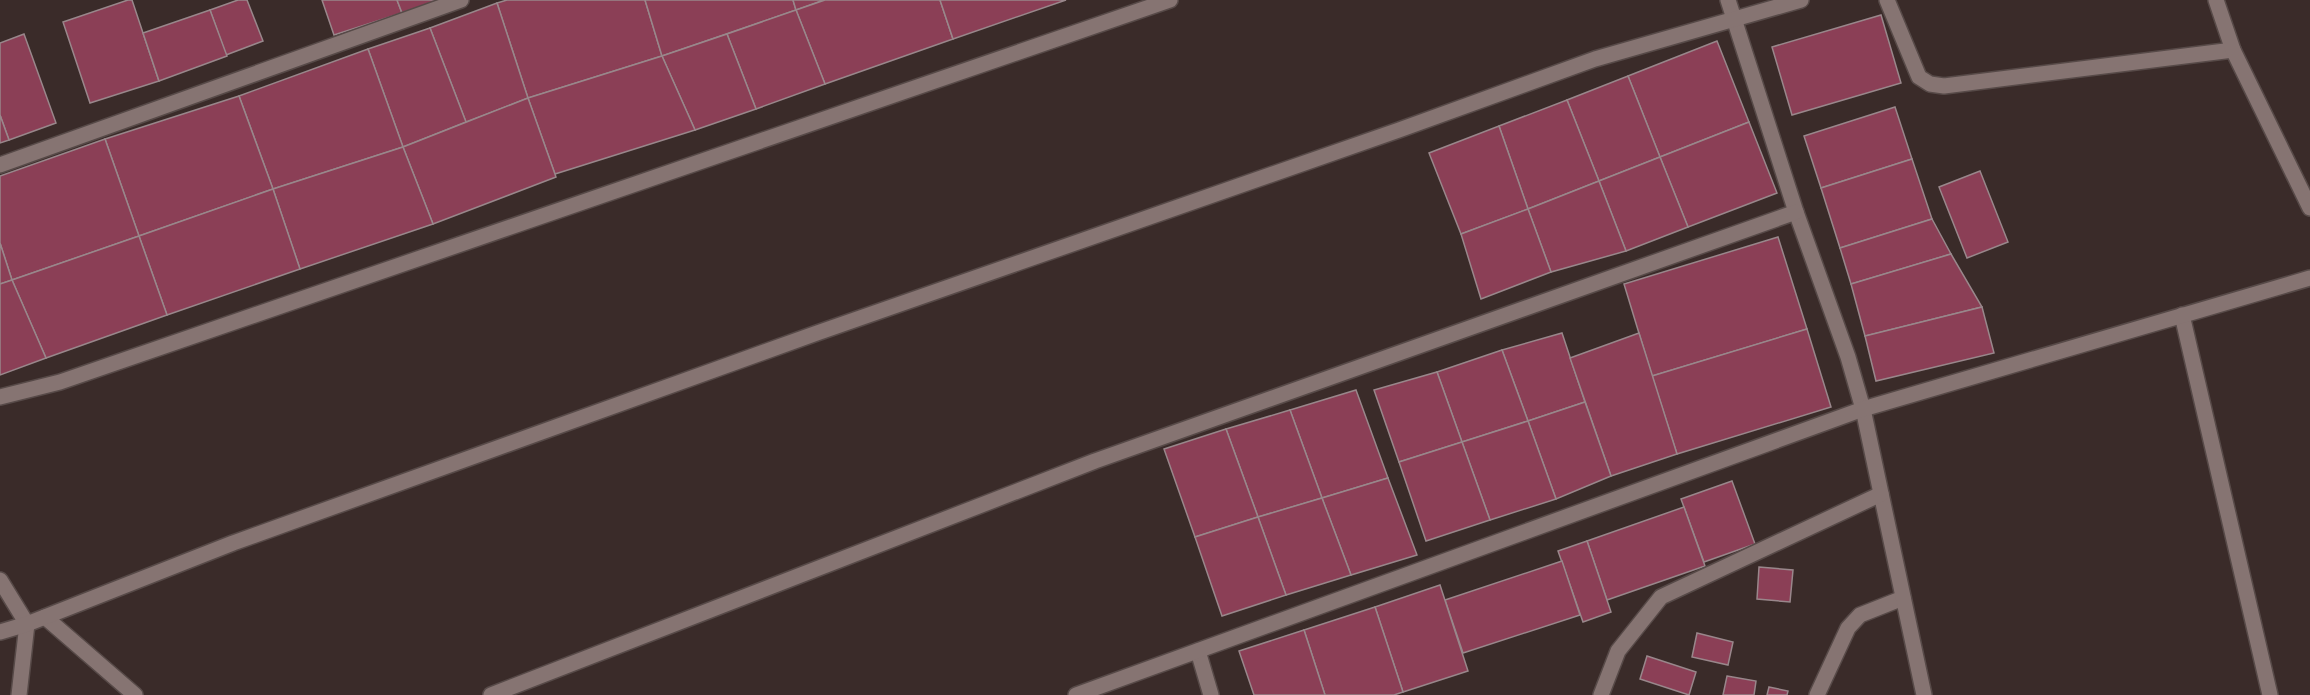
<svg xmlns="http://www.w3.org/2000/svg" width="2310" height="695" viewBox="0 0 2310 695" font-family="'Titillium Web',sans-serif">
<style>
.building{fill:#8b3f56;stroke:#99878b;stroke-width:1.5}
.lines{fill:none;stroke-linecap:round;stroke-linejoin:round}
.lane-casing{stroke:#574a48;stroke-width:18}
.street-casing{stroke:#574a48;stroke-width:18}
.lane{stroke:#867472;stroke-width:15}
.street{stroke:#867472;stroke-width:15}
</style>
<rect width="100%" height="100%" fill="#3a2b29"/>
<g class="building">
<polygon points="128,0 132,0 159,81 90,103 63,22"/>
<polygon points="238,0 247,0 263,41 226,55 210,10"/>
<polygon points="322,0 397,0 402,13 334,35"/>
<polygon points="397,0 439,0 402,13"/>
<polygon points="507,0 645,0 662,56 528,98 497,3"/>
<polygon points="645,0 793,0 796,10 662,56"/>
<polygon points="793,0 824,0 796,10"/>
<polygon points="825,0 940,0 953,39 825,84 796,10"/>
<polygon points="940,0 1066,0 953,39"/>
<polygon points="497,3 528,98 466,122 430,28"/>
<polygon points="210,10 227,56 159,81 143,33"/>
<polygon points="796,10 825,84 756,109 727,34"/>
<polygon points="1881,15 1901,83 1792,115 1772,47"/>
<polygon points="430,28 466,122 403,147 368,49"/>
<polygon points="24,34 56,123 9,140 0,115 0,43"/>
<polygon points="727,34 756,109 695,130 662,56"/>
<polygon points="1717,41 1749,122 1660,157 1628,76"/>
<polygon points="368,49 403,147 273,189 239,96"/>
<polygon points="662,56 695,130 555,174 528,98"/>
<polygon points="1628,76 1660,157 1599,181 1567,100"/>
<polygon points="239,96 273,189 139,236 105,139"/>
<polygon points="528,98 556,177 433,224 403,147"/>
<polygon points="1567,100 1599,181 1528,209 1499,126"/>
<polygon points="1895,107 1912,159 1821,188 1804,136"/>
<polygon points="0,115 9,140 0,143"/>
<polygon points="1749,122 1777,193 1688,227 1660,157"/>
<polygon points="1499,126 1528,209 1461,234 1429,153"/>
<polygon points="105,139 139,236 12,280 0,243 0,176"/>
<polygon points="403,147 433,224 300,269 273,189"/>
<polygon points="1660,157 1688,227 1626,251 1599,181"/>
<polygon points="1912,159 1932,219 1840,248 1821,188"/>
<polygon points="1980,171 2008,242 1967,258 1939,187"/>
<polygon points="1599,181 1626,251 1551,272 1528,209"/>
<polygon points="273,189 300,269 167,315 139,236"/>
<polygon points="1528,209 1551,272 1481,299 1461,234"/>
<polygon points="1932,219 1951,254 1851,284 1840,248"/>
<polygon points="139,236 167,315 46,358 12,280"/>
<polygon points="1778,237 1807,329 1652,376 1624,284"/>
<polygon points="0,243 12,280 0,284"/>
<polygon points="1951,254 1982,307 1865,336 1851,284"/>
<polygon points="12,280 46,358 0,375 0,284"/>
<polygon points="1982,307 1994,353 1876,381 1865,336"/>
<polygon points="1807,329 1831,407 1677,454 1652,376"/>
<polygon points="1562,333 1585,402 1528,421 1502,350"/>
<polygon points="1639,333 1677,454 1611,476 1570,358"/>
<polygon points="1502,350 1528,421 1462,442 1437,372"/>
<polygon points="1437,372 1462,442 1399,462 1374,390"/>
<polygon points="1356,390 1388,478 1322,498 1290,410"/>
<polygon points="1585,402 1611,476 1556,499 1528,421"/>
<polygon points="1290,410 1322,498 1258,517 1226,429"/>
<polygon points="1528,421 1556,499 1490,520 1462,442"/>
<polygon points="1226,429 1258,517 1195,537 1164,449"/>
<polygon points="1462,442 1490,520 1426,541 1399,462"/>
<polygon points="1388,478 1417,555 1351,575 1322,498"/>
<polygon points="1732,481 1755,544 1704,562 1681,499"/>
<polygon points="1322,498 1351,575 1286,595 1258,517"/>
<polygon points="1684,507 1705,566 1607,600 1587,541"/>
<polygon points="1258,517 1286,595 1222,616 1195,537"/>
<polygon points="1587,541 1611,612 1583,622 1558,551"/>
<polygon points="1562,561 1580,615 1463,653 1445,600"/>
<polygon points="1759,567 1793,570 1790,602 1757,599"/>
<polygon points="1440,585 1468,671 1403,692 1375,607"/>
<polygon points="1375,607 1403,692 1394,695 1325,695 1304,630"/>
<polygon points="1304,630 1325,695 1254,695 1239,651"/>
<polygon points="1697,633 1733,642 1728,665 1692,657"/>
<polygon points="1647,656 1696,672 1689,695 1640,679"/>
<polygon points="1727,676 1756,681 1754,695 1723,695"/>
<polygon points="1769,687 1788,691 1787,695 1767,695"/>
</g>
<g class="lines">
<defs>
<polyline id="lane" points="1817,695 1848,628 1860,615 1903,598"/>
<g id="street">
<polyline points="1728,0 1796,212 1848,357 1863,409 1924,695"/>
<polyline points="1887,0 1919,77 1930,84 1944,86 2233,50"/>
<polyline points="2216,0 2233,50 2310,208"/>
<polyline points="0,165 461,0"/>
<polyline points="2182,315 2270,695"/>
<polyline points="0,397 60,382 1170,0"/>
<polyline points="0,580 27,624 19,695"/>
<polyline points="45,617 135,695"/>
<polyline points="0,632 27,624 233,543 817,333 1399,130 1595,59 1801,0"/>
<polyline points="1198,651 1211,695"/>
<polyline points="491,695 1095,461 1796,212"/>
<polyline points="1076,695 1863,409 2310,278"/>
<polyline points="1601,695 1618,651 1661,597 1881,494"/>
</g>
</defs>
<use href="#lane" class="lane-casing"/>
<use href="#street" class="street-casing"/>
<use href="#lane" class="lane"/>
<use href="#street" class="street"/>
</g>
</svg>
